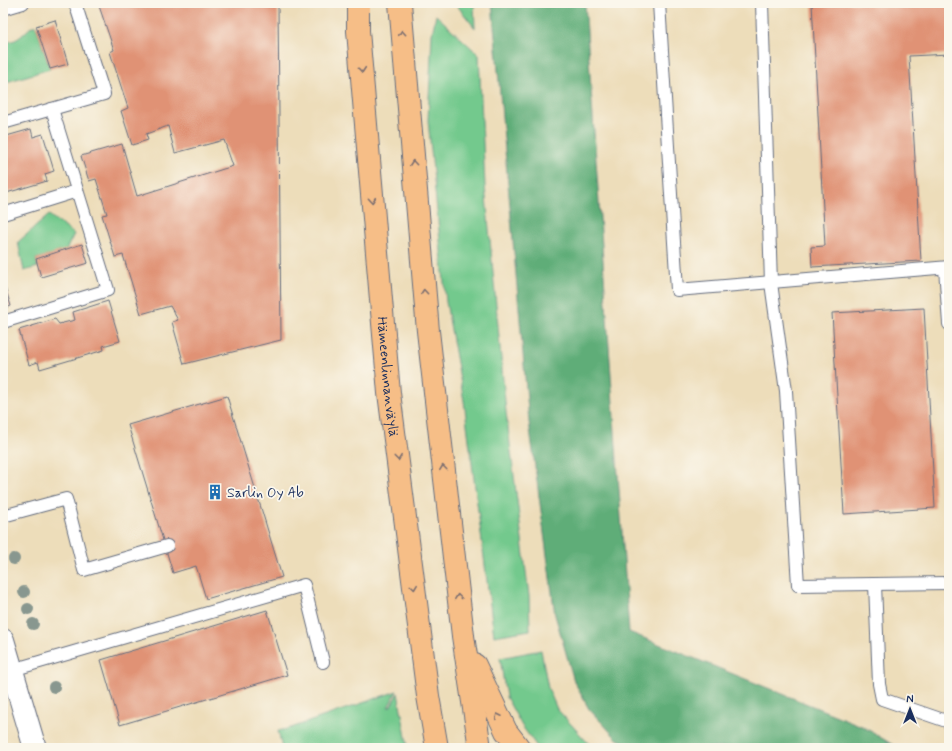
<svg xmlns="http://www.w3.org/2000/svg" width="952" height="751" viewBox="0 0 952 751" font-family="Mynerve,sans-serif">
<style>
.green{fill:#73c98d;stroke:#477c76}
.forest{fill:#5ead78;stroke:#3c6e6b}
.building{fill:#e09275}
.lines{fill:none;stroke-linecap:round;stroke-linejoin:round}
.lane-casing{stroke:#646c7e;stroke-width:14}
.street-casing{stroke:#646c7e;stroke-width:24}
.highway-casing{stroke:#646c7e;stroke-width:24}
.lane{stroke:#fff;stroke-width:12}
.street{stroke:#fff;stroke-width:22}
.highway{stroke:#f6be87;stroke-width:22}
.tree{fill:#88978f}
.oneway{stroke:#7e6f70}
.labels{text-anchor:middle;stroke-width:3.5;stroke-linejoin:round;paint-order:stroke}
.street-label{font-size:14px;fill:#1b2f5e;stroke:#fbf7ec}
.poi-label{font-size:14px;fill:#1b2f5e;stroke:#fbf7ec;text-anchor:start}
</style>
<rect width="100%" height="100%" fill="#fbf7ec"/>
<filter id="ink" filterUnits="userSpaceOnUse"><feTurbulence type="fractalNoise" baseFrequency=".025" numOctaves="2"/><feDisplacementMap in="SourceGraphic" scale="8" xChannelSelector="R" yChannelSelector="G"/><feConvolveMatrix kernelMatrix="1 2 1 2 8 2 1 2 1" color-interpolation-filters="sRGB"/></filter>
<filter id="wash" filterUnits="userSpaceOnUse"><feTurbulence type="fractalNoise" baseFrequency=".012" numOctaves="4" result="noise"/><feDisplacementMap in="SourceGraphic" scale="16" xChannelSelector="R" yChannelSelector="G"/><feGaussianBlur stdDeviation="0.9" result="paint"/><feColorMatrix in="noise" values="0 0 0 0 0 0 0 0 0 0 0 0 0 0 0 0 0 1.4 0 .05"/><feComposite in="paint" operator="in"/></filter>
<g filter="url(#wash)">
<rect width="100%" height="100%" fill="#edddba"/>
<g class="green">
<polygon points="455,3 474,3 475,28"/>
<polygon points="436,15 479,55 485,186 506,412 529,596 530,630 494,636 464,401 446,302 428,120 432,34"/>
<path d="M32,26H36L50,69L3,83V41C16,44 22,35 32,26Z"/>
<polygon points="49,215 74,234 66,250 36,259 38,267 24,271 18,242"/>
<polygon points="541,650 548,688 557,709 589,744 595,748 538,748 522,726 506,697 500,658"/>
<polygon points="397,691 388,707 390,707 398,693 408,748 282,748 278,731 291,728"/>
</g>
<polygon class="forest" points="492,3 585,3 629,632 862,726 898,748 637,748 617,739 589,709 574,681 555,615 529,422"/>
<g id="blocks">
<g class="building">
<polygon points="98,3 278,3 281,340 184,364 172,322 178,320 170,306 141,314 123,255 115,257 102,215 107,214 96,179 89,181 81,156 122,144 137,196 233,166 224,140 175,153 168,126 146,134 148,140 132,145 121,111 128,108 110,52 114,50"/>
<polygon points="812,3 949,3 949,54 909,56 921,261 812,267 811,247 825,246"/>
<polygon points="55,20 68,64 50,69 36,26"/>
<polygon points="31,129 33,137 43,134 54,171 45,174 47,181 3,194 3,137"/>
<polygon points="82,244 88,263 41,277 36,259"/>
<polygon points="3,281 11,306 3,309"/>
<polygon points="108,301 120,341 103,346 104,350 40,369 38,362 29,365 19,330 55,319 59,324 75,320 73,312"/>
<polygon points="924,308 935,508 844,514 832,313"/>
<polygon points="227,396 282,577 206,599 196,566 173,573 128,425"/>
<polygon points="267,610 287,675 120,725 101,660"/>
</g>
</g>
</g>
<g filter="url(#ink)">
<use href="#blocks" fill-opacity="0" stroke="#646c7e" stroke-width="1"/>
<g class="lines">
<defs>
<g id="lane">
<polyline points="659,3 677,290 949,267"/>
<polyline points="762,3 771,283 786,391 798,585 949,583"/>
<polyline points="3,9 23,3"/>
<polyline points="3,123 104,94 75,3"/>
<polyline points="3,214 77,191"/>
<polyline points="945,268 949,324"/>
<polyline points="3,322 108,290 52,109"/>
<polyline points="3,516 66,499 84,570 167,546"/>
<polyline points="875,584 879,684 882,699 949,722"/>
<polyline points="12,670 304,585 323,662"/>
</g>
<polyline id="street" points="3,640 35,748"/>
<g id="highway">
<path id="s1" d="M358,3V31L389,393L428,696L437,748"/>
<polyline points="400,3 428,331 463,636 480,748"/>
<polyline points="475,665 506,731 519,748"/>
</g>
</defs>
<use href="#lane" class="lane-casing"/>
<use href="#street" class="street-casing"/>
<use href="#highway" class="highway-casing"/>
<use href="#lane" class="lane"/>
<use href="#street" class="street"/>
<use href="#highway" class="highway"/>
</g>
<g class="tree">
<circle cx="14" cy="559" r="6"/>
<circle cx="24" cy="592" r="6"/>
<circle cx="28" cy="609" r="6"/>
<circle cx="33" cy="624" r="6"/>
<circle cx="54" cy="687" r="6"/>
</g>
<defs><path id="oneway-chevron" d="M-2-3.5L2.5 0L-2 3.5" fill="none" stroke-width="1.6" stroke-linecap="round" stroke-linejoin="round"/></defs>
<g class="oneway">
<use href="#oneway-chevron" transform="translate(402 33) rotate(-95)"/>
<use href="#oneway-chevron" transform="translate(362 70) rotate(85)"/>
<use href="#oneway-chevron" transform="translate(413 163) rotate(-95)"/>
<use href="#oneway-chevron" transform="translate(372 200) rotate(85)"/>
<use href="#oneway-chevron" transform="translate(424 292) rotate(-95)"/>
<use href="#oneway-chevron" transform="translate(398 458) rotate(83)"/>
<use href="#oneway-chevron" transform="translate(443 468) rotate(-97)"/>
<use href="#oneway-chevron" transform="translate(414 587) rotate(83)"/>
<use href="#oneway-chevron" transform="translate(458 597) rotate(-97)"/>
<use href="#oneway-chevron" transform="translate(498 716) rotate(-117)"/>
</g>
</g>
<defs>
<symbol id="building-bare" viewBox="-9 -9 18 18"><path d="M-4-6H4V6H1V3H-1V6H-4ZM-2.5-4.3h1.7v1.8h-1.7ZM.8-4.3h1.7v1.8H.8ZM-2.5-1h1.7V.8h-1.7ZM.8-1h1.7V.8H.8Z" fill="#1f6fb2" stroke="#fbf7ec" stroke-width="2.5" paint-order="stroke"/></symbol>
</defs>
<g fill-rule="evenodd">
<use href="#building-bare" x="204" y="481" width="22" height="22"/>
</g>
<g class="labels">
<g class="street-label">
<text dy="5" stroke="none"><textPath href="#s1" startOffset="375">Hämeenlinnanväylä</textPath></text>
</g>
<g class="poi-label">
<text x="227" y="497">Sarlin Oy Ab</text>
</g>
</g>
<rect width="952" height="751" fill="none" stroke="#fbf7ec" stroke-width="16"/>
<g transform="translate(910 709)" stroke="#fbf7ec" stroke-width="3" paint-order="stroke">
<path d="M0-3L7 15L0 10L-7 15Z" fill="#1b2f5e"/>
<text y="-6" font-size="11" font-weight="bold" text-anchor="middle" fill="#1b2f5e">N</text>
</g>
</svg>
